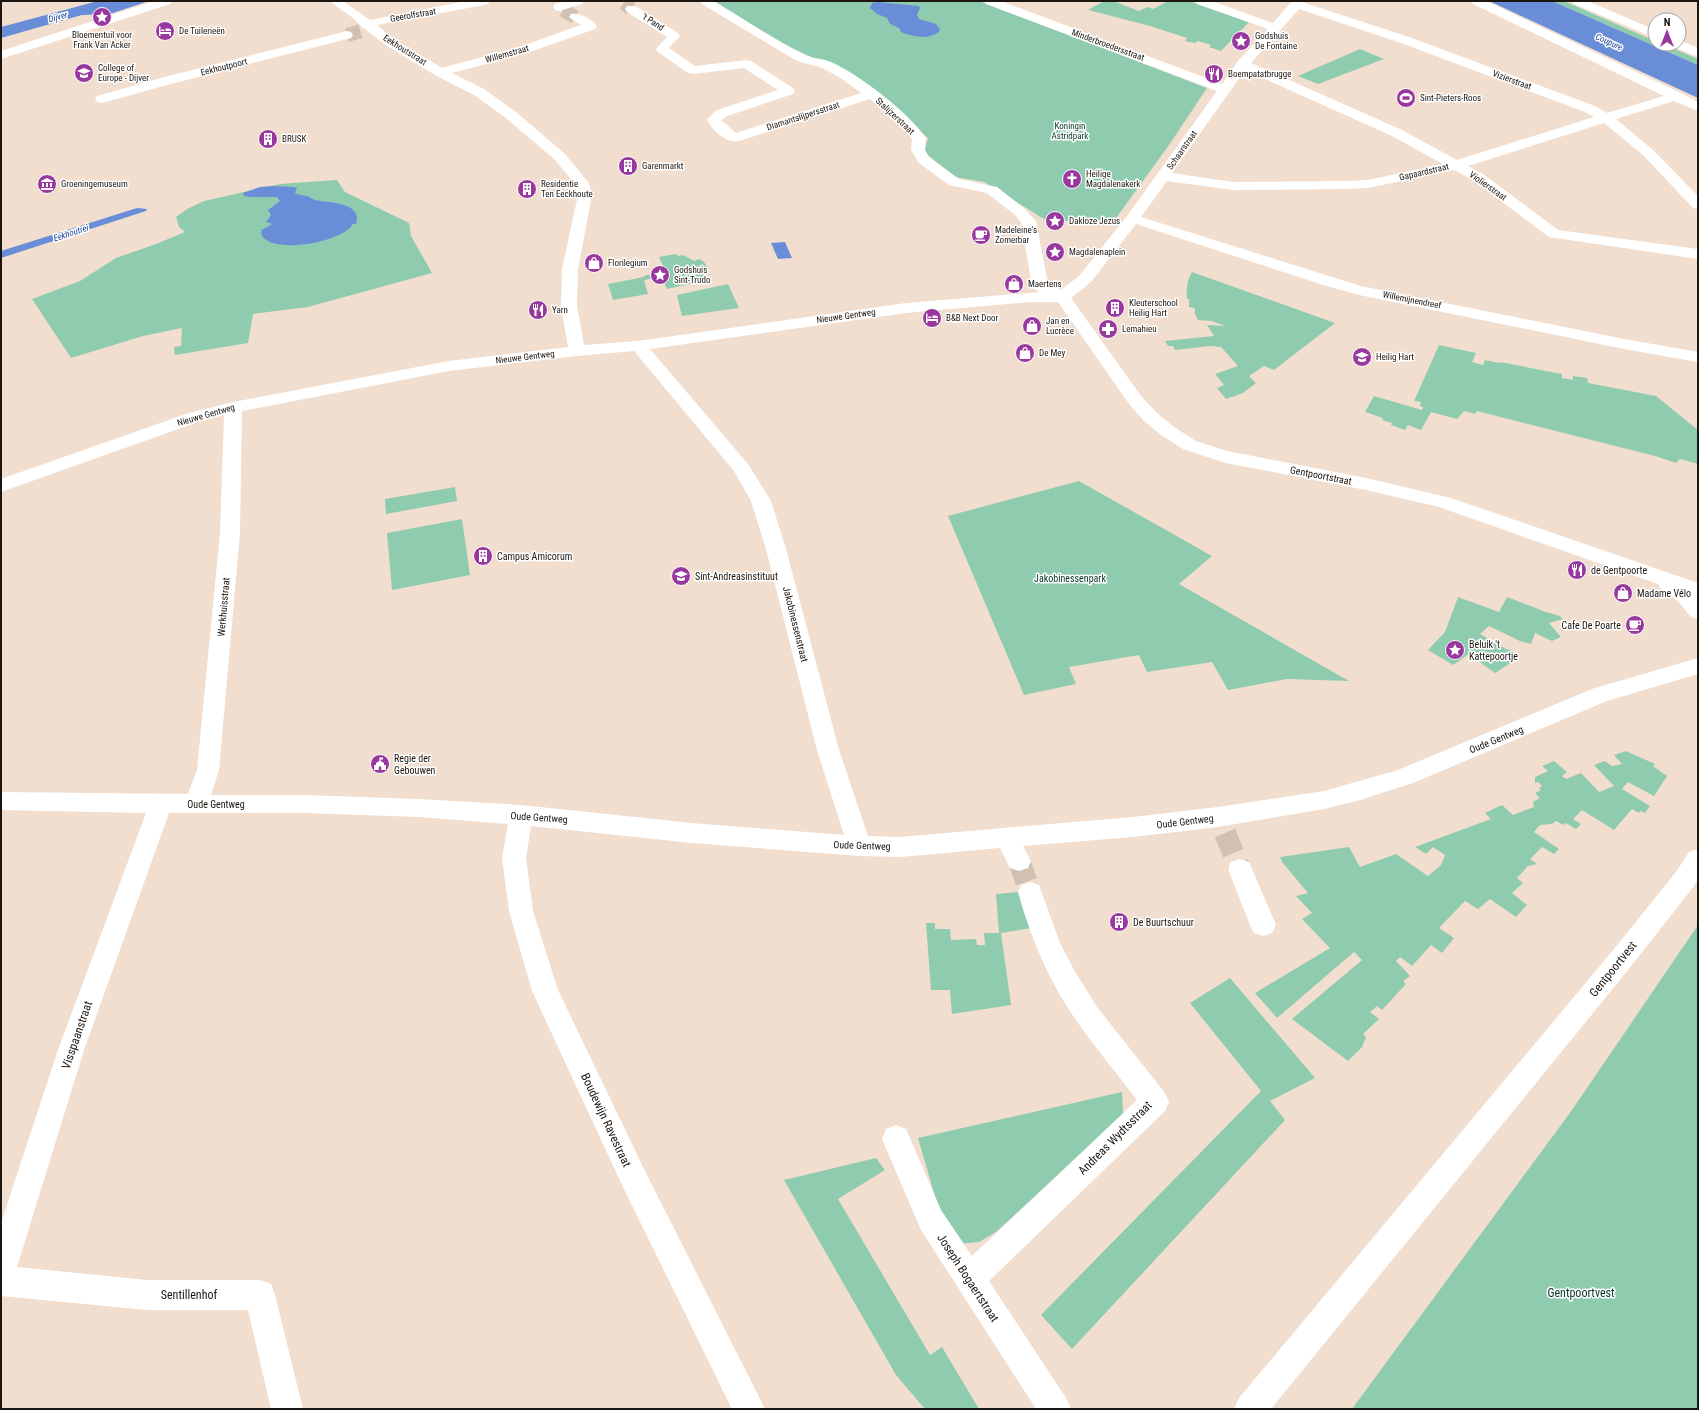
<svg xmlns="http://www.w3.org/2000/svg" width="1699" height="1410" viewBox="0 0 1699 1410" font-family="'Roboto Condensed',sans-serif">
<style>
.green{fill:#8fccaf}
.water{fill:#698ed7}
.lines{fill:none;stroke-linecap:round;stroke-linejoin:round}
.street-tunnel-far1{stroke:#d2c0b2;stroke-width:14;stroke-dasharray:14 6;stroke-linecap:butt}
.street-tunnel{stroke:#d2c0b2;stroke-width:22;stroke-dasharray:22 11;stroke-linecap:butt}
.street{fill:#fff;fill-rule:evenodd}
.labels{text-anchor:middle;stroke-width:3;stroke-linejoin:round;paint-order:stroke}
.far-street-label{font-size:9px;fill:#1c1510;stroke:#fff}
.far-water-label{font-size:9px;font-style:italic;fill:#1c4398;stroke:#fff}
.far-poi-label{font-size:9px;fill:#1c1510;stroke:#fff;text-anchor:start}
.far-park-label{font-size:9px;fill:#053524;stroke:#fff}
.street-label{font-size:10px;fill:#1c1510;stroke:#fff}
.poi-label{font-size:10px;fill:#1c1510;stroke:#fff;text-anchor:start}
.park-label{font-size:10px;fill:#053524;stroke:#fff}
.near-street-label{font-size:12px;fill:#1c1510;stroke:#fff}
.near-park-label{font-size:12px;fill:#053524;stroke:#fff}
</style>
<rect width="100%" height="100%" fill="#f2dece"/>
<g class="green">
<polygon points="711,1 979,1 1207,88 1169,145 1114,221 1047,221 984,182 955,177 924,152 928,138 852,76 810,59"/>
<polygon points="1104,1 1113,1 1139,11 1147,7 1153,9 1168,1 1189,1 1249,22 1221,51 1209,47 1211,45 1198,41 1195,43 1185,41 1187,38 1150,26 1088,10"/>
<polygon points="1552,1 1564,1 1655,41 1655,44 1663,44 1698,59 1698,65"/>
<polygon points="1360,49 1384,59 1318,84 1298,76"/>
<polygon points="337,180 345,192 409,223 411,236 432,273 308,307 253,314 248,343 175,355 174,347 181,346 182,328 143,336 71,358 32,299 80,281 116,258 156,244 185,232 179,227 176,217 187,209 204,201 280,184"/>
<polygon points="676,254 678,256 683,255 694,261 699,259 704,262 707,267 699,268 708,280 667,289 662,277 644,280 648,294 613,300 608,284 644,277 644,276 665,270 659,257"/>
<path d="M1192,272L1335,323L1274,370L1264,366L1249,376L1256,383L1243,393L1226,399L1217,388L1224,385L1215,374L1238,366L1221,347L1210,346L1175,350L1173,346H1168L1165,341L1214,336L1207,325L1226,326L1211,321L1198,320L1195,314V308L1189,307V299H1187C1186,289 1187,280 1192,272Z"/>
<polygon points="728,284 739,308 682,316 677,295"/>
<polygon points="1439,345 1476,353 1472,362 1483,365 1485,360 1499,363 1500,362 1562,374 1562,378 1573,380 1573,376 1587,378 1588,383 1656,396 1698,430 1698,464 1680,459 1676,463 1655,456 1477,411 1475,414 1464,411 1457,419 1431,412 1421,430 1408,425 1405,430 1391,425 1392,423 1382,420 1383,418 1365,412 1374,396 1422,410 1423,407 1420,406 1421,402 1414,401"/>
<polygon points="1079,481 1212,556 1179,584 1349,681 1287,679 1228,690 1212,662 1147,672 1139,655 1069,667 1076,684 1024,695 948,516"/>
<polygon points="455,487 457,501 386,514 385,499"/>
<polygon points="462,519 470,575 392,590 387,533"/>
<polygon points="1458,597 1499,612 1507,597 1546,612 1560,616 1563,619 1549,623 1561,637 1552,641 1535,633 1531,644 1520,641 1489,626 1480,634 1506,649 1514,651 1512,662 1495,673 1469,654 1453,665 1428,650 1445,632"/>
<polygon points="1626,751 1655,764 1653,766 1667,776 1654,796 1628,782 1622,789 1650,806 1645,813 1641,811 1639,813 1632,809 1614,830 1582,810 1573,819 1581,824 1576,829 1566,823 1563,825 1556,821 1552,824 1540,825 1534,832 1559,849 1554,854 1542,847 1530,859 1537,864 1528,866 1517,878 1523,883 1512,893 1527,905 1516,917 1490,899 1478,909 1465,901 1439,928 1454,938 1442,953 1431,945 1412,966 1400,957 1396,961 1410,976 1403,981 1406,984 1382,1010 1377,1006 1370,1012 1379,1019 1363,1034 1366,1037 1362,1047 1348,1061 1292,1019 1362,960 1354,952 1277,1018 1255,993 1330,948 1302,919 1312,913 1296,896 1308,893 1282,862 1280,857 1349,847 1360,867 1396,854 1428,876 1441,865 1445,855 1433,847 1426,854 1415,847 1491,819 1485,813 1502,805 1513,815 1534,807 1533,802 1540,798 1535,793 1541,790 1539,788 1542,786 1538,782 1535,783 1535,777 1548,771 1542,766 1554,761 1567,772 1562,776 1566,779 1581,773 1599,792 1614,786 1594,765 1605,761 1612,766 1622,764 1614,755"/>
<polygon points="1019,892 1031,928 1001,933 1011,1005 952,1014 950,990 931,990 926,923 935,923 935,929 950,929 951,940 976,939 977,945 985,945 984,933 999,933 996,894"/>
<polygon points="1698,925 1698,1409 1352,1409 1572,1110"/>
<polygon points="1230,978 1315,1078 1270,1101 1285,1120 1072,1349 1041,1315 1261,1091 1190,1003"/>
<polygon points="1122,1092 1123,1115 996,1232 979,1242 958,1244 939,1210 918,1138"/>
<polygon points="876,1158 885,1170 838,1199 930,1355 942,1347 979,1409 925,1409 896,1375 784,1180"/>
</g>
<g class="water">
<polygon points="98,1 149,1 110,14 82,15 1,38 1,27"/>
<polygon points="1489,1 1552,1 1698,65 1698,98"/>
<path d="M877,2L919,6L920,8L917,15L919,19L936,24L940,29L939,32C927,40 914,37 901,32L899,28L890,24L887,18L877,14L870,8L872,3Z"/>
<path d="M273,186L294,187L297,188L295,193C300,195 302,195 307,196C310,197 312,199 315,200C329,203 363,202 356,224H353C343,242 271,256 261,234L262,231H260L272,224L266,222L271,215L268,210L280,201L277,197H250L244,196L243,193L260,187Z"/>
<polygon points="137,208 147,209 146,211 1,258 1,251"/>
<polygon points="785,242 792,258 778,259 771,243"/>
</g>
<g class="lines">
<g class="street-tunnel-far1">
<polyline points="624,3 631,9"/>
<polyline points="563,10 575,17"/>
<polyline points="347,35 361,31"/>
</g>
<g class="street-tunnel">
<polyline points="1225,833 1240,869"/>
<polyline points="1019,861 1030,892"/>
</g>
<g class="street">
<polygon points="154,1 172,1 170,4 1,59 1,51"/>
<path d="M329,1H343L370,20L466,1H490L488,4L484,5L377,25L395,40L442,68L519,47L581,25L569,17L571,14C579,12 592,19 597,26L595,29L527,53L452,73L484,89L516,112L564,153L589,183L592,195L578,269L577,306L584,345L638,341L906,303L1040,292L1034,289L1032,286L1021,222L1015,215L987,193L949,185L919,163L911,150L912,139L899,124L870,99L739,141C727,144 711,130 707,119L717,110L778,90L744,68L693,74L688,73L658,52L656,49L667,37L627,12L625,9L627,6H635L678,33L680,36L669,48L695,66L746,60L751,61L793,88L795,91L793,94L727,116L721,120L736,133L861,93L839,77L820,67L797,61L702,4L700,1H714C744,19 773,39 804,54C812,59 822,58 831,62C860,75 908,112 926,138L925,150L929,157L959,179L997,187L1025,209L1033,218L1036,221L1048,284L1061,290L1079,276L1127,216L1217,91L986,4L984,1H1001L1222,84L1238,61L1268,29L1197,4L1195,1H1212L1273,23L1292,1H1306L1305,3L1409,37L1595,106L1607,113L1664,96L1473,4L1471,1H1486L1681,93L1698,102V111L1674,101L1616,119L1653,150L1698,196V209L1693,208L1643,155L1604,123L1468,166L1483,174L1558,230L1698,249V259L1549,237L1473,180L1454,170L1368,188L1349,189L1233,190L1167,181L1141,217L1361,286L1624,339L1698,352V362L1624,349L1359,295L1320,284L1136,224L1091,282L1071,298L1141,396L1157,413L1174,427L1196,441L1227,451L1366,478L1451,498L1698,583V619L1691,617L1678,601L1661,589L1658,584L1439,507L1366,490L1226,463L1183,449L1161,435L1144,421L1129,404L1058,302H1029L906,313L650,349L748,464L771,501L786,549L839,750L868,836L900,837L1133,817L1218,807L1324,791L1398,770L1592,689L1698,658V674L1607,701L1413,783L1360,800L1324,809L1218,827L1133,837L1023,846L1031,861L1028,868L1019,871L1010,868L1000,848L900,857L859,856L692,843L531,826L526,858L533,911L558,990L643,1167L765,1409H732L623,1187L532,991L509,911L502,858L508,824L419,817L304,813H169L84,1050L17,1267L147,1280H260L271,1284L275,1295L303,1409H271L248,1310H147L1,1296V1223L58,1050L146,813L1,810V792L188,794L197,770L220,533L224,415L198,422L1,492V479L186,414L233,402L449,361L568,347L561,306L562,269L578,195L575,184L554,159L506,118L474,95L435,75L387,46L362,27L353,18ZM1299,9L1401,43L1585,112L1594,117L1457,160L1402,130L1251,63ZM1245,70L1392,136L1443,164L1368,180L1349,181L1233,182L1172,173ZM634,351L734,471L751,501L766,549L817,750L844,835L692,823L521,805L419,799L304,795H211L219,770L240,533L242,411L449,371L577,356Z"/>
<polygon points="566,1 584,1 582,4 559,11 555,10 553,7 555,4"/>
<polygon points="1572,1 1588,1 1655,30 1655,38 1574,4"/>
<polygon points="347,31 351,32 353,35 351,38 167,85 102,103 97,102 95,99 97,96 157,79"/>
<polygon points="1679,40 1698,48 1698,57 1674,47 1672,44 1679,44"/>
<polygon points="1698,849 1698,879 1694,886 1632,965 1271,1409 1234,1409 1239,1398 1614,949 1676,872 1689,852"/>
<polygon points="1240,859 1249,862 1276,925 1272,933 1263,936 1254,933 1250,925 1228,869 1231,862"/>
<path d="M1030,882L1039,885L1060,943L1074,970L1097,1007L1165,1093L1169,1102L1165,1111L989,1281L1066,1398L1071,1409H1036L921,1230L882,1139L886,1129L896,1125L906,1129L941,1210L972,1256L1137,1100C1109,1063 1077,1027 1055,986C1039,956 1027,925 1018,892L1021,885Z"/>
</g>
</g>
<defs>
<symbol id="sight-disc" viewBox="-11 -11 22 22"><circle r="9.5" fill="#98389f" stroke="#fff"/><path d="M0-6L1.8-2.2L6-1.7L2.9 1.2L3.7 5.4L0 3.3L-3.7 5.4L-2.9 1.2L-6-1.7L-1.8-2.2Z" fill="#fff"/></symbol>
<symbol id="hotel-disc" viewBox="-11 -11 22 22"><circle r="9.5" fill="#98389f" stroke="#fff"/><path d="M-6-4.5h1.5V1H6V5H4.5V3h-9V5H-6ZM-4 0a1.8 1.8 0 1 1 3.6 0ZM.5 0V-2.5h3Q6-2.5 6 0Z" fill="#fff"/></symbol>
<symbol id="university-disc" viewBox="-11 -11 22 22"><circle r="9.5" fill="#98389f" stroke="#fff"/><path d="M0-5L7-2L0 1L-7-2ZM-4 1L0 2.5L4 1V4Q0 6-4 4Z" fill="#fff"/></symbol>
<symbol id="restaurant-disc" viewBox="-11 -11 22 22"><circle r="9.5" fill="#98389f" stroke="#fff"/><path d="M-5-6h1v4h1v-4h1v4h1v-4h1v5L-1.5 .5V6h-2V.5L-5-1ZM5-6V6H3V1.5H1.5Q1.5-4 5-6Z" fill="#fff"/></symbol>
<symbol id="stadium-disc" viewBox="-11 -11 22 22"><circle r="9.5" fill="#98389f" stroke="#fff"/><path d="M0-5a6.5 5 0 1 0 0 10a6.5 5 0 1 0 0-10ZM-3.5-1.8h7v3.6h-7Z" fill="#fff"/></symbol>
<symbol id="building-disc" viewBox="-11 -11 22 22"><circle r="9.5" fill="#98389f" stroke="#fff"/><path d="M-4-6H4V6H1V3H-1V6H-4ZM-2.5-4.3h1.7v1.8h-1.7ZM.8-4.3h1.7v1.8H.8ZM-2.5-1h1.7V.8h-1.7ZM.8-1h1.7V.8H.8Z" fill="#fff"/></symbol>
<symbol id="church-disc" viewBox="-11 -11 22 22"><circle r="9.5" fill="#98389f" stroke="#fff"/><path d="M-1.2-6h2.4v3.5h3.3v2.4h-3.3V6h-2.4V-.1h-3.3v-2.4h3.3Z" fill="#fff"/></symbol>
<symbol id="museum-disc" viewBox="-11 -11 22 22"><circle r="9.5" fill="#98389f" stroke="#fff"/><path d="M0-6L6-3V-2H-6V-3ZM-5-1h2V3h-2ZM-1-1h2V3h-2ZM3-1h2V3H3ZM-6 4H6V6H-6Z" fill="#fff"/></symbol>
<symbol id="cafe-disc" viewBox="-11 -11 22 22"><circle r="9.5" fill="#98389f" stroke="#fff"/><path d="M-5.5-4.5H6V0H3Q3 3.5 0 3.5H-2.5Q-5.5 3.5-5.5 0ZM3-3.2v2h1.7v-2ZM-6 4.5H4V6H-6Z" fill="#fff"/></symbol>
<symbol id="shop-disc" viewBox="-11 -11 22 22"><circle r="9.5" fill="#98389f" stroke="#fff"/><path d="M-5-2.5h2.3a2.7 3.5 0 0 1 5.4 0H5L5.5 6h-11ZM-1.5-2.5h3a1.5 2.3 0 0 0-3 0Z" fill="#fff"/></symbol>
<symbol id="pharmacy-disc" viewBox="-11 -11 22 22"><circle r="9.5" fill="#98389f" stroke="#fff"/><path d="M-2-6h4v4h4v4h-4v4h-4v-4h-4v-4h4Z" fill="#fff"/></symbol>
<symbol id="school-disc" viewBox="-11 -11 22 22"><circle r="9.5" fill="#98389f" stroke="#fff"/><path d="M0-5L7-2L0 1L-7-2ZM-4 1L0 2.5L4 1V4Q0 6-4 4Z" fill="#fff"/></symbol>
<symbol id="civic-disc" viewBox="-11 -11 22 22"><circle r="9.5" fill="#98389f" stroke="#fff"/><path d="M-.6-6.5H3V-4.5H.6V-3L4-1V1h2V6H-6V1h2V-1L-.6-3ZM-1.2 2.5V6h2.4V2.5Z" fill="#fff"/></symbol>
</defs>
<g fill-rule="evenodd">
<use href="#sight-disc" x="91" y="6" width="22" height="22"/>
<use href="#hotel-disc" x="154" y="20" width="22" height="22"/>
<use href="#sight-disc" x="1230" y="30" width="22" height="22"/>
<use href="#university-disc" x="73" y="62" width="22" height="22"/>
<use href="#restaurant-disc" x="1203" y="63" width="22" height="22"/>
<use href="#stadium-disc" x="1395" y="87" width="22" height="22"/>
<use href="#building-disc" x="257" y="128" width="22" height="22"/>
<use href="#building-disc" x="617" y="155" width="22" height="22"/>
<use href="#church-disc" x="1061" y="168" width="22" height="22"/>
<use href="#museum-disc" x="36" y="173" width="22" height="22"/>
<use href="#building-disc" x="516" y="178" width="22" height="22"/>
<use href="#sight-disc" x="1044" y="210" width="22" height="22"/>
<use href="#cafe-disc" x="970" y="224" width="22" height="22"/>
<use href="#sight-disc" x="1044" y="241" width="22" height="22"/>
<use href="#shop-disc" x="583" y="252" width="22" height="22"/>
<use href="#sight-disc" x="649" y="264" width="22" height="22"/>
<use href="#shop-disc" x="1003" y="273" width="22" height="22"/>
<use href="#building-disc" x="1104" y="297" width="22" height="22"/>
<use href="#restaurant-disc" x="527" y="299" width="22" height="22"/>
<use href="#hotel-disc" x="921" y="307" width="22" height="22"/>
<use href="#shop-disc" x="1021" y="315" width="22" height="22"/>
<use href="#pharmacy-disc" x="1097" y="318" width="22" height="22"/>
<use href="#shop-disc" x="1014" y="342" width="22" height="22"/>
<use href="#school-disc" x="1351" y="346" width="22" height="22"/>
<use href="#building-disc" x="472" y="545" width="22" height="22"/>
<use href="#restaurant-disc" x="1566" y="559" width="22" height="22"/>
<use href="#school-disc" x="670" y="565" width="22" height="22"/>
<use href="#shop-disc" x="1612" y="582" width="22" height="22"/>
<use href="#cafe-disc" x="1624" y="614" width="22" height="22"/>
<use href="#sight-disc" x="1444" y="639" width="22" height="22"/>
<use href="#civic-disc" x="369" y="753" width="22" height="22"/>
<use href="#building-disc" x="1108" y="911" width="22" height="22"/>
</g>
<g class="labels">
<g class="far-street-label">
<text transform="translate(413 15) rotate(-10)" y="3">Geerolfstraat</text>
<text transform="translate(653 22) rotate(33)" y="3">'t Pand</text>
<text transform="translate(1108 45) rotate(20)" y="3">Minderbroedersstraat</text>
<text transform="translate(405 50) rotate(32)" y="3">Eekhoutstraat</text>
<text transform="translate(507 54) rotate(-16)" y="3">Willemstraat</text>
<text transform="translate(224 67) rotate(-14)" y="3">Eekhoutpoort</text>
<text transform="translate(1512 80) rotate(20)" y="3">Vizierstraat</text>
<text transform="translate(803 116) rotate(-18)" y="3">Diamantslijpersstraat</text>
<text transform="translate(895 116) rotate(43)" y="3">Stalijzerstraat</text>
<text transform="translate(1182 150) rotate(-55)" y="3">Schaarstraat</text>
<text transform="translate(1424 172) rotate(-13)" y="3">Gapaardstraat</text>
<text transform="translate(1488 186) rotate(35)" y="3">Violierstraat</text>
<text transform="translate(1412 300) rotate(11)" y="3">Willemijnendreef</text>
<text transform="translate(846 316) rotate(-8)" y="3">Nieuwe Gentweg</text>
<text transform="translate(525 357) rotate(-7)" y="3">Nieuwe Gentweg</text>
<text transform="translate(206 415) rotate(-16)" y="3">Nieuwe Gentweg</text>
</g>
<g class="far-water-label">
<text transform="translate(58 17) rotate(-16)" y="3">Dijver</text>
<text transform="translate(1609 42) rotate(25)" y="3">Coupure</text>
<text transform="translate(71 233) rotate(-18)" y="3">Eekhoutrei</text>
</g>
<g class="far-poi-label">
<text x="179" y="34">De Tuilerieën</text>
<text x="102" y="38" text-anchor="middle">Bloementuil voor<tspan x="102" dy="10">Frank Van Acker</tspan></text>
<text x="1255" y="39">Godshuis<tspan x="1255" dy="10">De Fontaine</tspan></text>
<text x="98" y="71">College of<tspan x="98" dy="10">Europe - Dijver</tspan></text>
<text x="1228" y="77">Boempatatbrugge</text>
<text x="1420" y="101">Sint-Pieters-Roos</text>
<text x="282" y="142">BRUSK</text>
<text x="642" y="169">Garenmarkt</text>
<text x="1086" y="177">Heilige<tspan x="1086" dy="10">Magdalenakerk</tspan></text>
<text x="61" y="187">Groeningemuseum</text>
<text x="541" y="187">Residentie<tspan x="541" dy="10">Ten Eeckhoute</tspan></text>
<text x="1069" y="224">Dakloze Jezus</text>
<text x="995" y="233">Madeleine's<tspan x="995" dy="10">Zomerbar</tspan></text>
<text x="1069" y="255">Magdalenaplein</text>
<text x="608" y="266">Florilegium</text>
<text x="674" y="273">Godshuis<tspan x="674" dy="10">Sint-Trudo</tspan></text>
<text x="1028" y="287">Maertens</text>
<text x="1129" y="306">Kleuterschool<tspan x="1129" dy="10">Heilig Hart</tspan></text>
<text x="552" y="313">Yarn</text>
<text x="946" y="321">B&amp;B Next Door</text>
<text x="1046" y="324">Jan en<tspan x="1046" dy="10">Lucrèce</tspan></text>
<text x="1122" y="332">Lemahieu</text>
<text x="1039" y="356">De Mey</text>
<text x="1376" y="360">Heilig Hart</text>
</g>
<g class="far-park-label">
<text x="1070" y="129">Koningin<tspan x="1070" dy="10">Astridpark</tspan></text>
</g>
<g class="street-label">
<text transform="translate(1321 475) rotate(11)" y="4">Gentpoortstraat</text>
<text transform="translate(223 607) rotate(-85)" y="4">Werkhuisstraat</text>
<text transform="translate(796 624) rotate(76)" y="4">Jakobinessenstraat</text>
<text transform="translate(1496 739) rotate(-22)" y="4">Oude Gentweg</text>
<text x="216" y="808">Oude Gentweg</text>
<text transform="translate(539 817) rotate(4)" y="4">Oude Gentweg</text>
<text transform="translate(1185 821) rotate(-7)" y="4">Oude Gentweg</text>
<text transform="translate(862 845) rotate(2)" y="4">Oude Gentweg</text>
</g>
<g class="poi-label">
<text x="497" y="560">Campus Amicorum</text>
<text x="1591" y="574">de Gentpoorte</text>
<text x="695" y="580">Sint-Andreasinstituut</text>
<text x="1637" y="597">Madame Vélo</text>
<text x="1621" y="629" text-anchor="end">Cafe De Poarte</text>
<text x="1469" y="648">Beluik 't<tspan x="1469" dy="12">Kattepoortje</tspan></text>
<text x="394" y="762">Regie der<tspan x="394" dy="12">Gebouwen</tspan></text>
<text x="1133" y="926">De Buurtschuur</text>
</g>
<g class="park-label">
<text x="1070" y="582">Jakobinessenpark</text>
</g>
<g class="near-street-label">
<text transform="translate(1613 969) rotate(-51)" y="4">Gentpoortvest</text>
<text transform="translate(77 1035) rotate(-71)" y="4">Visspaanstraat</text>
<text transform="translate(606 1120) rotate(65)" y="4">Boudewijn Ravestraat</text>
<text transform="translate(1115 1138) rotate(-45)" y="4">Andreas Wydtsstraat</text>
<text transform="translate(968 1278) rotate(57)" y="4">Joseph Bogaertstraat</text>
<text x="189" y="1299">Sentillenhof</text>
</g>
<g class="near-park-label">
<text x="1581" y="1297">Gentpoortvest</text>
</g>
</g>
<rect width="1699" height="1410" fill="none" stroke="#1c1510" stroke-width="4"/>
<g transform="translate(1667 32)"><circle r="19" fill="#ffffff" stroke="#a4a19f"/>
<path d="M0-3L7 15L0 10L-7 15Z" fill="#98389f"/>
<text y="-6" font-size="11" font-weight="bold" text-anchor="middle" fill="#1c1510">N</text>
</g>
</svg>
